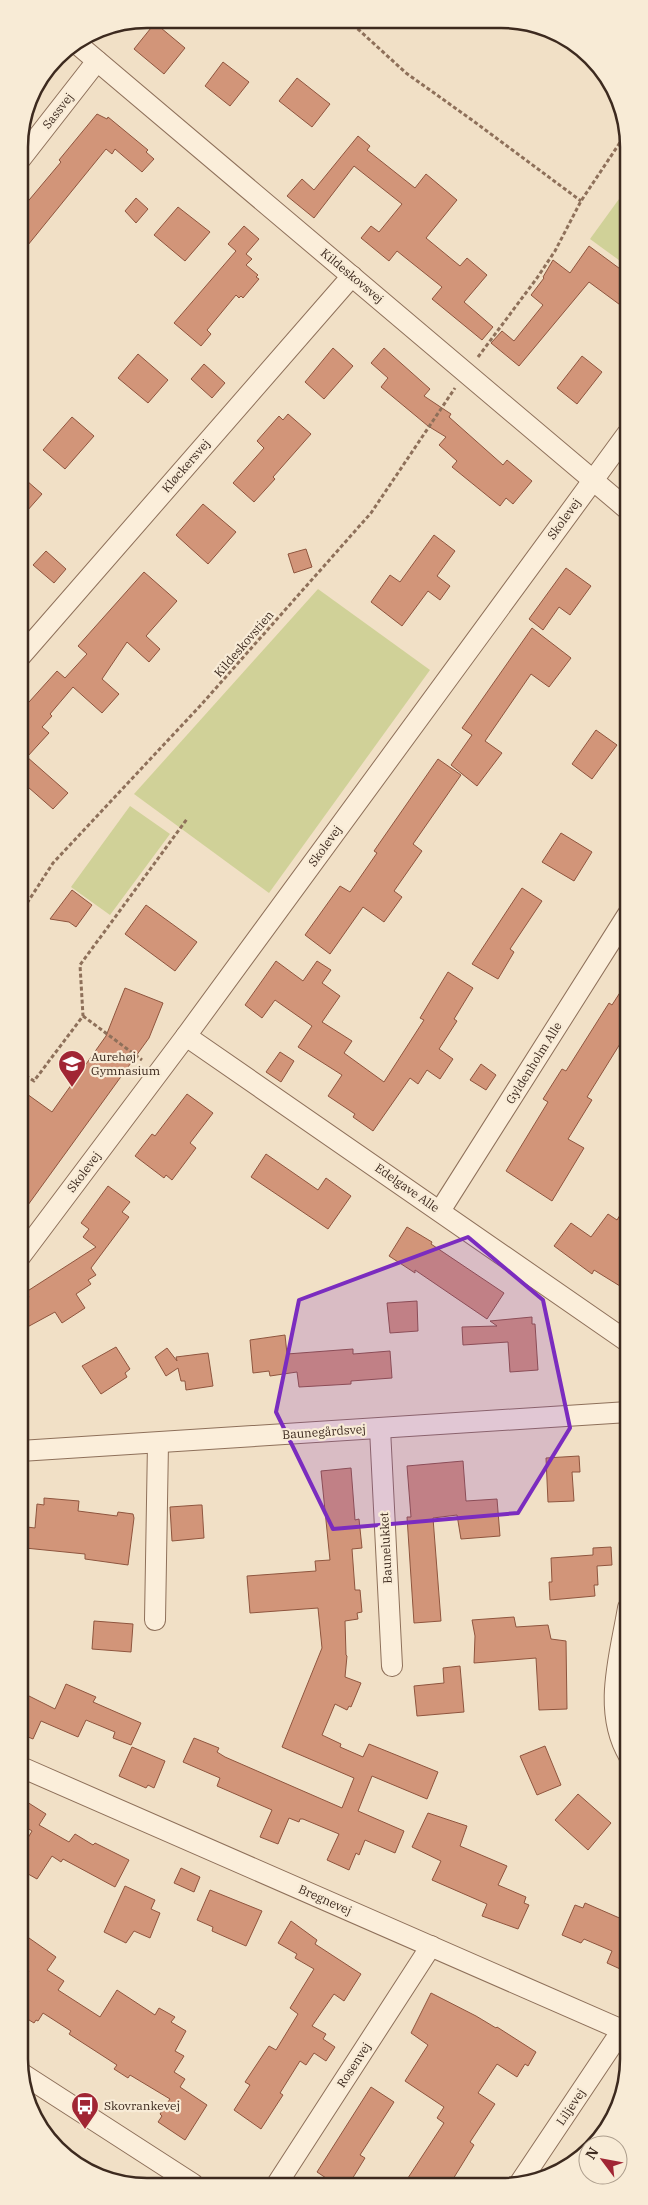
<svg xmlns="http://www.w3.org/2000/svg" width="648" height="2205" viewBox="0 0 648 2205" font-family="'IBM Plex Serif',serif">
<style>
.green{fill:#d0d198}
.building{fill:#d29579;stroke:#8f553e}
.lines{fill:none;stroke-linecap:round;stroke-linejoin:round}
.minor-casing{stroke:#8e705a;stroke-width:22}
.path{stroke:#8e705a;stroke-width:3;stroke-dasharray:4 2.5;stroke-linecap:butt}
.minor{stroke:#fbeeda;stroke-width:20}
.marked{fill:#7b2cbf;fill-opacity:0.2;stroke:#7b2cbf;stroke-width:4;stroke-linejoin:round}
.labels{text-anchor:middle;stroke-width:4.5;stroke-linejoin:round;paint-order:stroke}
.street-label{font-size:12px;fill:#3d2a1f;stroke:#f8ebd6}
.poi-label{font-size:12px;fill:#3d2a1f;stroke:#f8ebd6;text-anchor:start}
.rim{fill:none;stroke:#3d2a1f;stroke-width:2.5}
</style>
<rect width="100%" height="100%" fill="#f1e0c6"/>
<g class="green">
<polygon points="627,188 627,266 590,239"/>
<polygon points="318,589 430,670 269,893 134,794"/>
<polygon points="130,806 170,834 110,915 71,887"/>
</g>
<g class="building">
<polygon points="155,23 185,48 164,74 134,49"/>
<polygon points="223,62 249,82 230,106 205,86"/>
<polygon points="297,78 330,104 312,127 279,101"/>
<polygon points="97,114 107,119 108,117 148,150 146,152 154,159 142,172 115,149 112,154 106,149 19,256 19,212 61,162 59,160"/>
<polygon points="358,136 370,146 367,150 415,188 426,174 457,200 426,238 460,266 467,258 487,275 464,302 493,327 482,340 432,299 442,287 397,251 389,261 361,238 371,226 379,232 402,204 354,166 314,218 287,196 302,179 314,190"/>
<polygon points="136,198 148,209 136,223 125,211"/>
<polygon points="178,207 210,232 185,261 154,235"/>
<polygon points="244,226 259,239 246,254 252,259 246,265 258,275 256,277 259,279 243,298 241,296 239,298 236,295 207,330 211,334 201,346 174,323 236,251 228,244"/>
<polygon points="589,246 627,274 627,310 589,282 519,366 491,343 502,331 514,341 543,305 531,295 544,278 543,277 553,260 570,273"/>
<polygon points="333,348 353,366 324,399 305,382"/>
<polygon points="384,348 430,389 424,396 451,414 449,417 503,465 507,460 532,481 513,504 506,498 500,506 452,467 457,461 439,445 446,437 428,426 381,387 388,378 371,363"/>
<polygon points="138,354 168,380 148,403 118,378"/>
<polygon points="582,356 602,372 577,404 557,388"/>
<polygon points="204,364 225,383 212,398 191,379"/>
<polygon points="288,414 311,434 273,477 275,479 254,502 233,483 264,448 257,441 279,416 283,420"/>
<polygon points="72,417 94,436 65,469 43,450"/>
<polygon points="19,474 42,494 19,520"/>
<polygon points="203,504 236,532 208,564 176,535"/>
<polygon points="434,535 455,551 437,576 450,586 440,600 428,591 402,626 371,602 390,575 400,582"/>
<polygon points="306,549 312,567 294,573 288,554"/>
<polygon points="46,551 66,569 54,583 33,565"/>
<polygon points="566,568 591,586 570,615 559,607 543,630 529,619"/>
<polygon points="144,572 177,601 146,636 160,649 149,662 127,642 102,679 119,694 102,713 73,687 50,714 52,716 42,727 49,733 27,757 68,793 53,809 20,780 20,712 57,671 65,678 87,654 78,646"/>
<polygon points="532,628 571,658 549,687 531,674 485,741 502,753 477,786 451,765 472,735 462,728"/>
<polygon points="596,730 617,745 592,779 572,764"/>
<polygon points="438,759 461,775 413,844 422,851 394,891 402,897 384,922 363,907 330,954 305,935 340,886 350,892 377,853 374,851"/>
<polygon points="561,833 592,852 574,881 542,862"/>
<polygon points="522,888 542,901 510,949 514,952 498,979 472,964"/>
<polygon points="72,890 92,905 76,927 69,922 50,919"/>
<polygon points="146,905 197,942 175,971 125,934"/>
<polygon points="276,961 303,981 317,961 331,970 322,983 340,996 322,1022 352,1041 344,1053 384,1082 424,1020 420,1018 448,972 473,988 454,1019 457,1021 439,1049 453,1059 440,1079 427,1070 418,1084 410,1078 373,1131 353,1117 355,1114 328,1096 342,1075 298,1047 312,1026 275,1000 262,1018 245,1005"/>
<polygon points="628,980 628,1031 587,1097 592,1100 568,1139 584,1148 552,1201 506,1171 548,1102 543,1099 562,1069 566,1071 609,1003 612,1005"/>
<polygon points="125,988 163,1003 149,1038 20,1216 20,1089 52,1112 106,1036"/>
<polygon points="280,1052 294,1061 281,1082 266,1072"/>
<polygon points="481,1064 496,1075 486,1090 470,1080"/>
<polygon points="187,1094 213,1113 190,1143 196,1148 172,1180 166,1175 164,1178 135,1156 152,1134 155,1136"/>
<polygon points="266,1154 318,1190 326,1178 351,1196 328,1229 251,1177"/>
<polygon points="108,1186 130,1202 122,1212 129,1217 91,1268 96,1275 88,1280 91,1284 76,1294 85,1308 62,1323 55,1312 20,1331 20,1308 29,1297 26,1292 96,1247 83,1237 89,1229 81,1223"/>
<polygon points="628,1202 628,1291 594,1270 592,1274 554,1246 571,1223 591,1237 608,1214 617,1220"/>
<polygon points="407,1227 432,1242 431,1244 504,1293 487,1319 415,1270 415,1273 389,1256"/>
<polygon points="417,1301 418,1331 390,1333 387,1303"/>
<polygon points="532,1317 532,1324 535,1324 538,1370 510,1372 508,1342 463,1345 462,1327 497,1326 490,1321"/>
<polygon points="285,1335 287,1354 353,1349 353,1354 390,1351 392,1378 351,1381 351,1384 299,1387 297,1372 270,1376 269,1371 253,1373 250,1340"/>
<polygon points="116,1347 130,1369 125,1373 127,1377 101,1394 82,1366"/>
<polygon points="167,1348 177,1361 176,1357 208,1353 213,1386 186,1390 185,1381 181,1381 178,1368 166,1376 155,1357"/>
<polygon points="579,1456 580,1472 572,1472 574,1501 548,1502 546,1458"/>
<polygon points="463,1461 466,1501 497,1499 500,1536 461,1539 457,1515 433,1518 441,1621 414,1623 407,1517 411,1517 407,1466"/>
<polygon points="351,1468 355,1520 359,1519 362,1548 352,1549 355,1590 360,1590 362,1612 357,1613 358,1619 345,1621 346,1655 347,1656 345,1677 361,1683 351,1707 349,1706 347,1710 335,1704 322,1735 341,1744 340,1747 363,1757 369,1744 438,1772 427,1799 372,1776 358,1811 404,1831 395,1853 365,1840 359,1855 356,1853 349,1870 327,1860 339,1834 303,1819 300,1819 299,1822 289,1818 278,1844 260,1837 272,1810 217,1786 220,1778 183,1762 194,1738 219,1748 217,1752 225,1757 342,1808 354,1778 282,1747 322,1648 318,1608 250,1613 247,1576 316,1571 315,1561 330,1560 321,1471"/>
<polygon points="44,1498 79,1501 78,1511 117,1516 118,1512 133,1514 134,1518 128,1565 85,1559 85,1554 25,1548 27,1527 35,1528 37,1504 44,1505"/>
<polygon points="199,1505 202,1505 204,1538 172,1541 170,1507"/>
<polygon points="611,1547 612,1565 597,1566 598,1585 594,1585 595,1596 550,1600 549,1582 552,1582 551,1558 593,1555 593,1548"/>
<polygon points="514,1617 516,1627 548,1625 551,1639 566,1641 567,1709 539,1710 536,1658 474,1663 475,1636 472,1620"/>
<polygon points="94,1621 133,1624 131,1652 92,1649"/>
<polygon points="460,1666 464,1712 417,1716 414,1686 444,1683 443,1668"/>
<polygon points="66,1684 96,1697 93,1702 141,1723 131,1745 113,1738 115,1732 86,1720 78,1737 41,1721 33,1739 21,1734 21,1692 55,1709"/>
<polygon points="545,1746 561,1785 537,1795 520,1756"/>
<polygon points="132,1747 165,1761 154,1788 148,1785 146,1788 119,1776"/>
<polygon points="578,1794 611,1823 588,1850 555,1820"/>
<polygon points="27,1802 46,1814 39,1825 69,1842 75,1834 93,1845 95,1843 129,1860 115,1887 63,1859 61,1862 52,1856 37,1879 21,1870 21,1850 32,1831 21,1824 21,1811"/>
<polygon points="428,1813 467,1826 460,1846 507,1866 498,1885 526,1897 524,1903 529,1905 518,1929 482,1916 487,1904 432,1880 441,1861 412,1847"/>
<polygon points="181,1868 200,1877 194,1892 174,1883"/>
<polygon points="125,1886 155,1900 151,1909 160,1913 150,1938 134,1931 126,1943 104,1932"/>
<polygon points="210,1890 262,1911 246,1946 212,1931 213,1927 197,1920"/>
<polygon points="585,1903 624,1920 622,1928 629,1914 629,1973 607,1963 612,1951 584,1939 581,1943 562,1935 575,1905 583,1908"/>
<polygon points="291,1921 317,1940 315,1944 361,1974 344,2001 334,1994 312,2026 326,2034 323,2039 335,2047 326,2061 314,2053 306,2065 300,2061 280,2093 283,2095 261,2129 234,2110 250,2085 245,2082 269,2046 276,2050 298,2014 290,2008 314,1969 295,1958 297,1954 278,1943"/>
<polygon points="29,1938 56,1957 47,1970 64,1981 58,1990 100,2017 117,1990 155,2015 159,2008 175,2017 171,2022 186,2031 175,2051 184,2056 174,2072 185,2079 180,2087 207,2105 185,2140 158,2122 162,2116 160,2114 170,2099 130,2075 128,2078 114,2069 117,2065 69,2034 71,2031 43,2013 38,2021 36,2020 34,2023 21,2015 21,1983 29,1971 21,1965 21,1949"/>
<polygon points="431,1993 476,2016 496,2028 497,2027 536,2052 528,2066 525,2064 517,2077 497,2064 478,2093 495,2104 470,2142 474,2145 450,2184 404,2184 444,2123 437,2118 444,2107 405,2081 428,2045 411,2033"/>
<polygon points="371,2087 394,2102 360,2155 365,2158 349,2184 335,2184 317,2172"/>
</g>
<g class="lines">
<defs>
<g id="minor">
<polyline points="76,43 627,509"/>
<polyline points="19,161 97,61"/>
<polyline points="20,657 352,276"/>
<polyline points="186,1036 628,1342"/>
<polyline points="440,1211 628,914"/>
<polyline points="20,1257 186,1036 627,434"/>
<polyline points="380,1429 392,1666"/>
<polyline points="20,1451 628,1412"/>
<path d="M628,1608C620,1656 602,1711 629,1756"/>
<polyline points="155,1620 158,1443"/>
<polyline points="21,1767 629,2033"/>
<polyline points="21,2073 193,2184"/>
<polyline points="277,2184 431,1946"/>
<polyline points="519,2184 622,2030"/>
</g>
</defs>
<use href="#minor" class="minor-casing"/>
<g class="path">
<polyline points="348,20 406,73 472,120 581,201"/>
<polyline points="478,357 537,278 555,251 581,201 627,132"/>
<polyline points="20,914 53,863 200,706 371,513 455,388"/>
<polyline points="83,1016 142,1060"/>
<polyline points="20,1072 34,1081 83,1016 80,965 187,819"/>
</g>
<use href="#minor" class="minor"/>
</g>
<path class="marked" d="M468,1237L543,1300L570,1428L518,1513L333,1529L276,1412L299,1300Z"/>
<defs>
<symbol id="school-pin" viewBox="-11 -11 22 30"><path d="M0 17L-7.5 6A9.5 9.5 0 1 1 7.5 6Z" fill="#a12634" stroke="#f8ebd6"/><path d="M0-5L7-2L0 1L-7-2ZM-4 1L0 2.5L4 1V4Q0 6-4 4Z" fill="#fff"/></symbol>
<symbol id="bus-pin" viewBox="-11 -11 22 30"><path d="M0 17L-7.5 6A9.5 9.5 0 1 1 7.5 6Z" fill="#a12634" stroke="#f8ebd6"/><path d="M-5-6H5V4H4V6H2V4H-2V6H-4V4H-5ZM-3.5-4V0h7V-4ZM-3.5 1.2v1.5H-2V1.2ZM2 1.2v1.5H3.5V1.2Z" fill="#fff"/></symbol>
</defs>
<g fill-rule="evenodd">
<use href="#school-pin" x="56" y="1048" width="32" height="43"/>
<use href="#bus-pin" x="69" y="2090" width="32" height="43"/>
</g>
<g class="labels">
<g class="street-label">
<text transform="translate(58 111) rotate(-52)" y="4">Sassvej</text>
<text transform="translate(352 276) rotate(40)" y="4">Kildeskovsvej</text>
<text transform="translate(186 466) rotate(-49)" y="4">Kløckersvej</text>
<text transform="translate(564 519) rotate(-54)" y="4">Skolevej</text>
<text transform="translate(244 644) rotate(-49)" y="4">Kildeskovstien</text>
<text transform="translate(325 846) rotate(-54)" y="4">Skolevej</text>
<text transform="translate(534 1063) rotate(-58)" y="4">Gyldenholm Alle</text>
<text transform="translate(84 1172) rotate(-53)" y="4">Skolevej</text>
<text transform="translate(407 1188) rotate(35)" y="4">Edelgave Alle</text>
<text transform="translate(324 1432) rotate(-4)" y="4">Baunegårdsvej</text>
<text transform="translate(386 1548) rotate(-93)" y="4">Baunelukket</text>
<text transform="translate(325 1900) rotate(24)" y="4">Bregnevej</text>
<text transform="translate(354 2065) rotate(-57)" y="4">Rosenvej</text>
<text transform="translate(571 2107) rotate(-56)" y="4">Liljevej</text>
</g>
<g class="poi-label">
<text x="91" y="1061">Aurehøj<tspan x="91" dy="14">Gymnasium</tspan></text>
<text x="104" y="2110">Skovrankevej</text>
</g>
</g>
<path d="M0 0H648V2205H0ZM147 28H501A119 119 0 0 1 620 147V2059A119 119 0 0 1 501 2178H147A119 119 0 0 1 28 2059V147A119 119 0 0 1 147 28Z" fill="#f8ebd6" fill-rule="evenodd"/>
<path class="rim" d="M147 28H501A119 119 0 0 1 620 147V2059A119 119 0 0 1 501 2178H147A119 119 0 0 1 28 2059V147A119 119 0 0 1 147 28Z"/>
<g transform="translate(603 2160) rotate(302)"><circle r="24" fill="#f8ebd6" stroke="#ad9e8d"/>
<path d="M0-4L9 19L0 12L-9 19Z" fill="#a12634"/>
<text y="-8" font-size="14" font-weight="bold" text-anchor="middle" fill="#3d2a1f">N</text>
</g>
</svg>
